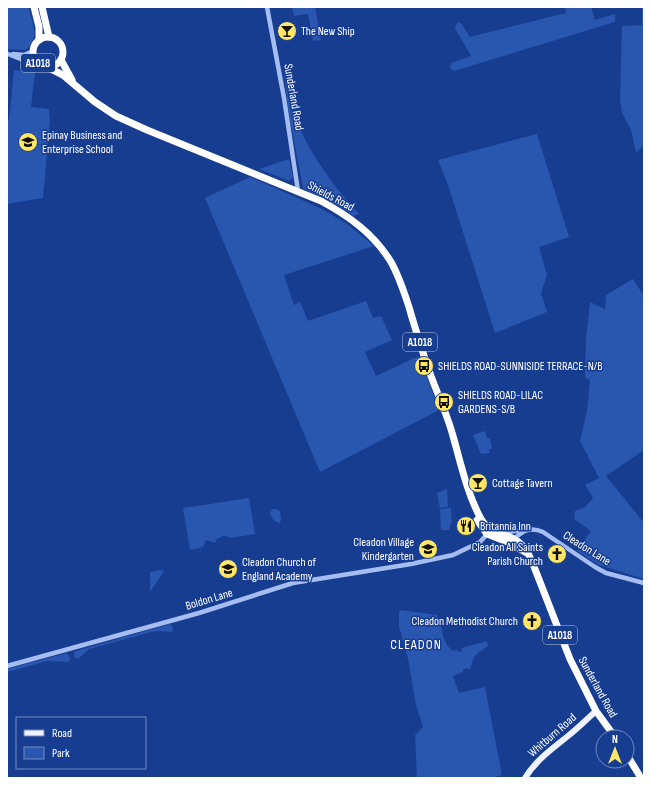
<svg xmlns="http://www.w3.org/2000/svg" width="651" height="785" viewBox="0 0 651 785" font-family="'Sofia Sans Condensed',sans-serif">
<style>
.green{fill:#2956af}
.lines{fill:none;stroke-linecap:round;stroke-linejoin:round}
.minor{stroke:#a5bdf0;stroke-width:4.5}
.major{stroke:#eef2ff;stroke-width:6}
.highway{stroke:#fff;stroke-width:7}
.labels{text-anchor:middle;stroke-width:3;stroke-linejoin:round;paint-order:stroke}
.shield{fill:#173d91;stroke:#b9c5de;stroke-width:1}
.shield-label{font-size:11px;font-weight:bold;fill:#fff}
.poi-label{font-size:12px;fill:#fff;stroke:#173d91;text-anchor:start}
.street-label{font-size:12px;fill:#fff;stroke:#173d91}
.quarter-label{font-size:14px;letter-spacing:1px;fill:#fff;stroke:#173d91}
</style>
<rect width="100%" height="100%" fill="#173d91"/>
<g class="green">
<path d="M7,7H28C32,21 41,39 26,50L7,49Z"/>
<polygon points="292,7 315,7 321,40 313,41 308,14 294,16"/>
<polygon points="565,7 591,7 595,20 615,14 615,22 454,71 450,68 451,63 471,56 455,28 456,25 458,22 461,23 470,37 566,13"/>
<polygon points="642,7 644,7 644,145 636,153 631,130 622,113 620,99 622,26 642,25"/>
<path d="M283,66C287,82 289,101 295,117C309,153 333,186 359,214L353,216L343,209L303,188L289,115Z"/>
<polygon points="14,70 35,72 31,107 49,109 50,121 43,198 7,204 7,121 9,120"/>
<polygon points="537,134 569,237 539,247 547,275 541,293 547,312 495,333 448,185 438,160"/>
<polygon points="289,159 293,178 289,181 259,169"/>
<polygon points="250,177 322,209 347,224 374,246 284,275 294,305 300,302 308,321 366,301 373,318 381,316 392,340 365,352 376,376 419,356 439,410 320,472 205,198"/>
<polygon points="633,279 644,296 644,450 606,476 644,523 644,579 599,565 577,551 591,531 574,519 575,511 585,507 593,498 585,485 599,478 580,441 587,411 590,380 585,378 586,339 590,302 605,309 606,295"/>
<polygon points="485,431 487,438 490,438 492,449 489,449 490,453 481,454 473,435"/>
<polygon points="447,489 448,507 440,508 437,493"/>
<polygon points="249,498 255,534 231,538 226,536 222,536 216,540 215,543 206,540 203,547 190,550 183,508"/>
<polygon points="451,508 452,522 450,525 449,530 441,530 440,509"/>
<path d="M273,509H276L280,511L281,519L280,523C274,522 271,518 270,512Z"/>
<polygon points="160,570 164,571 150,592 150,572"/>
<path d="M401,610L437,615C445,628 439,640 453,651L457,650L458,652H461L462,648L487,641L488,646L478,653L474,657L470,670L467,668L463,670V672L453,676L459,693L485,687L502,775L492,778H417L415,735L423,727L416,705L408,659L399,626V612Z"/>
<polygon points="170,624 173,627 172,632 157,631 151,632 89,649 78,659 74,657 74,652 76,651"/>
<polygon points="67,653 70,658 69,662 47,661 7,672 7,669"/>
</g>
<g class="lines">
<g class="minor">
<polyline points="267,7 284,98 298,191"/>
<polyline points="8,54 33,64 42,66"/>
<polyline points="13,54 24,55 33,51"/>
<polyline points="503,534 514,531 521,531"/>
<path d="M513,540C522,531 530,526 543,532L595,567L606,573L644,583"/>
<polyline points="7,666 199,613 293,583 411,564 453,555 480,542 489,532"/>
</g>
<path class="major" d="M525,778C536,760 552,749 568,736C578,728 587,719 596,711"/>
<g class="highway">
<polyline points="34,7 39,27 39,40"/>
<polyline points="42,7 49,37"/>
<circle cx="48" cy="52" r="15"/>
<polyline points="61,60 72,80"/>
<path d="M47,67L63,75L95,102L116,116L147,130L321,201C349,216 374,234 391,262C399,276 404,292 409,307C414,325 420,343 426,362C434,387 446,410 453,436C461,464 467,493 481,519C490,536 511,532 523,546C528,550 530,559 533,564L570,659L596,711L615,737"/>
<polyline points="477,520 487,534 510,543 525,552"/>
<polyline points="627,755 641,778"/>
</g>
</g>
<defs>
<symbol id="bar-disc" viewBox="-11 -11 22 22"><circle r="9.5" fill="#ffe664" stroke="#173d91"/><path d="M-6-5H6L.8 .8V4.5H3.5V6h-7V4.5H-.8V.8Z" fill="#111"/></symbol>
<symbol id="school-disc" viewBox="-11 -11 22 22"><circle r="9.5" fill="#ffe664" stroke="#173d91"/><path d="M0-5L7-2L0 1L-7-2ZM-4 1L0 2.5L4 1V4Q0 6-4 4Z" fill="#111"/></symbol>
<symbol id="bus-disc" viewBox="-11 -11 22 22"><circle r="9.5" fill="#ffe664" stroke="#173d91"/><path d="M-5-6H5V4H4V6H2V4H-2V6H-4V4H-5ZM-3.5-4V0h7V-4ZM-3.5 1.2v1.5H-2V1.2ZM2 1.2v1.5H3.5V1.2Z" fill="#111"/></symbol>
<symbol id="restaurant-disc" viewBox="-11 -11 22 22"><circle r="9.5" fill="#ffe664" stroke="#173d91"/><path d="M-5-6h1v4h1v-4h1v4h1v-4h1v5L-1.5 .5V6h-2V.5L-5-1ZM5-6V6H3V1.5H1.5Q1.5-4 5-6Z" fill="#111"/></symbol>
<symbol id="church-disc" viewBox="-11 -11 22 22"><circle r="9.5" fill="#ffe664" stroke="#173d91"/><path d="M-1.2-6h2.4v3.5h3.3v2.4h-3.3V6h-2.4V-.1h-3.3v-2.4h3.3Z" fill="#111"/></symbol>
</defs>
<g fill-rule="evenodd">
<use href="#bar-disc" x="276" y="20" width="22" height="22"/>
<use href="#school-disc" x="17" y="131" width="22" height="22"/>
<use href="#bus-disc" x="413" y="355" width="22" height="22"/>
<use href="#bus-disc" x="433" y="391" width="22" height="22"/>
<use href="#bar-disc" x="467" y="472" width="22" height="22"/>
<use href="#restaurant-disc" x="455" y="515" width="22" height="22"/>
<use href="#school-disc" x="417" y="538" width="22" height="22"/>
<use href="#church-disc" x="546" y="543" width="22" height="22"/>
<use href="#school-disc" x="217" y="558" width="22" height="22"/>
<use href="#church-disc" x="521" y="610" width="22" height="22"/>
</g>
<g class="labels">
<g class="shield">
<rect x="21" y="54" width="34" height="18" rx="3"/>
<rect x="403" y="333" width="34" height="18" rx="3"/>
<rect x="543" y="626" width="34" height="18" rx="3"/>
</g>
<g class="shield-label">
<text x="38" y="67">A1018</text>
<text x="420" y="346">A1018</text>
<text x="560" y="639">A1018</text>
</g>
<g class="poi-label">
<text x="301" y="35">The New Ship</text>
<text x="42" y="139">Epinay Business and<tspan x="42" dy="14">Enterprise School</tspan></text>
<text x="438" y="370">SHIELDS ROAD-SUNNISIDE TERRACE-N/B</text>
<text x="458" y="399">SHIELDS ROAD-LILAC<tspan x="458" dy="14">GARDENS-S/B</tspan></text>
<text x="492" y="487">Cottage Tavern</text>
<text x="480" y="530">Britannia Inn</text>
<text x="414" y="546" text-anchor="end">Cleadon Village<tspan x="414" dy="14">Kindergarten</tspan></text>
<text x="543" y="551" text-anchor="end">Cleadon All Saints<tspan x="543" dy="14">Parish Church</tspan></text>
<text x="242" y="566">Cleadon Church of<tspan x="242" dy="14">England Academy</tspan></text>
<text x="518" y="625" text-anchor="end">Cleadon Methodist Church</text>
</g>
<g class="street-label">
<text transform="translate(294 97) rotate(80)" y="4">Sunderland Road</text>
<text transform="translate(331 196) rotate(28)" y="4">Shields Road</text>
<text transform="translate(587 548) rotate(32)" y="4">Cleadon Lane</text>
<text transform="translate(209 599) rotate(-17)" y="4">Boldon Lane</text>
<text transform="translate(598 687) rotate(61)" y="4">Sunderland Road</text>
<text transform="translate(552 735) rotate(-41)" y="4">Whitburn Road</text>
</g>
<g class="quarter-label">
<text x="416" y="649">CLEADON</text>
</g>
</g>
<rect width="651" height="785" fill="none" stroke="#ffffff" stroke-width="16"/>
<rect x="16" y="717" width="130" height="52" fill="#173d91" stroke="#748bbd"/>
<rect x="24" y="730" width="20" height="6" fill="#eef2ff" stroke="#748bbd"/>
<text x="52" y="737" font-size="12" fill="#ffffff">Road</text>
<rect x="24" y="747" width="20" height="12" fill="#2956af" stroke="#748bbd"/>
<text x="52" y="757" font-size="12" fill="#ffffff">Park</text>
<g transform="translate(615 749)"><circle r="19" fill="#173d91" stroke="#748bbd"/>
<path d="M0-3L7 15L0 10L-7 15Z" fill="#ffe664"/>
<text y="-6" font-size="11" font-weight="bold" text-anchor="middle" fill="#ffffff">N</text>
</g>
</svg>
